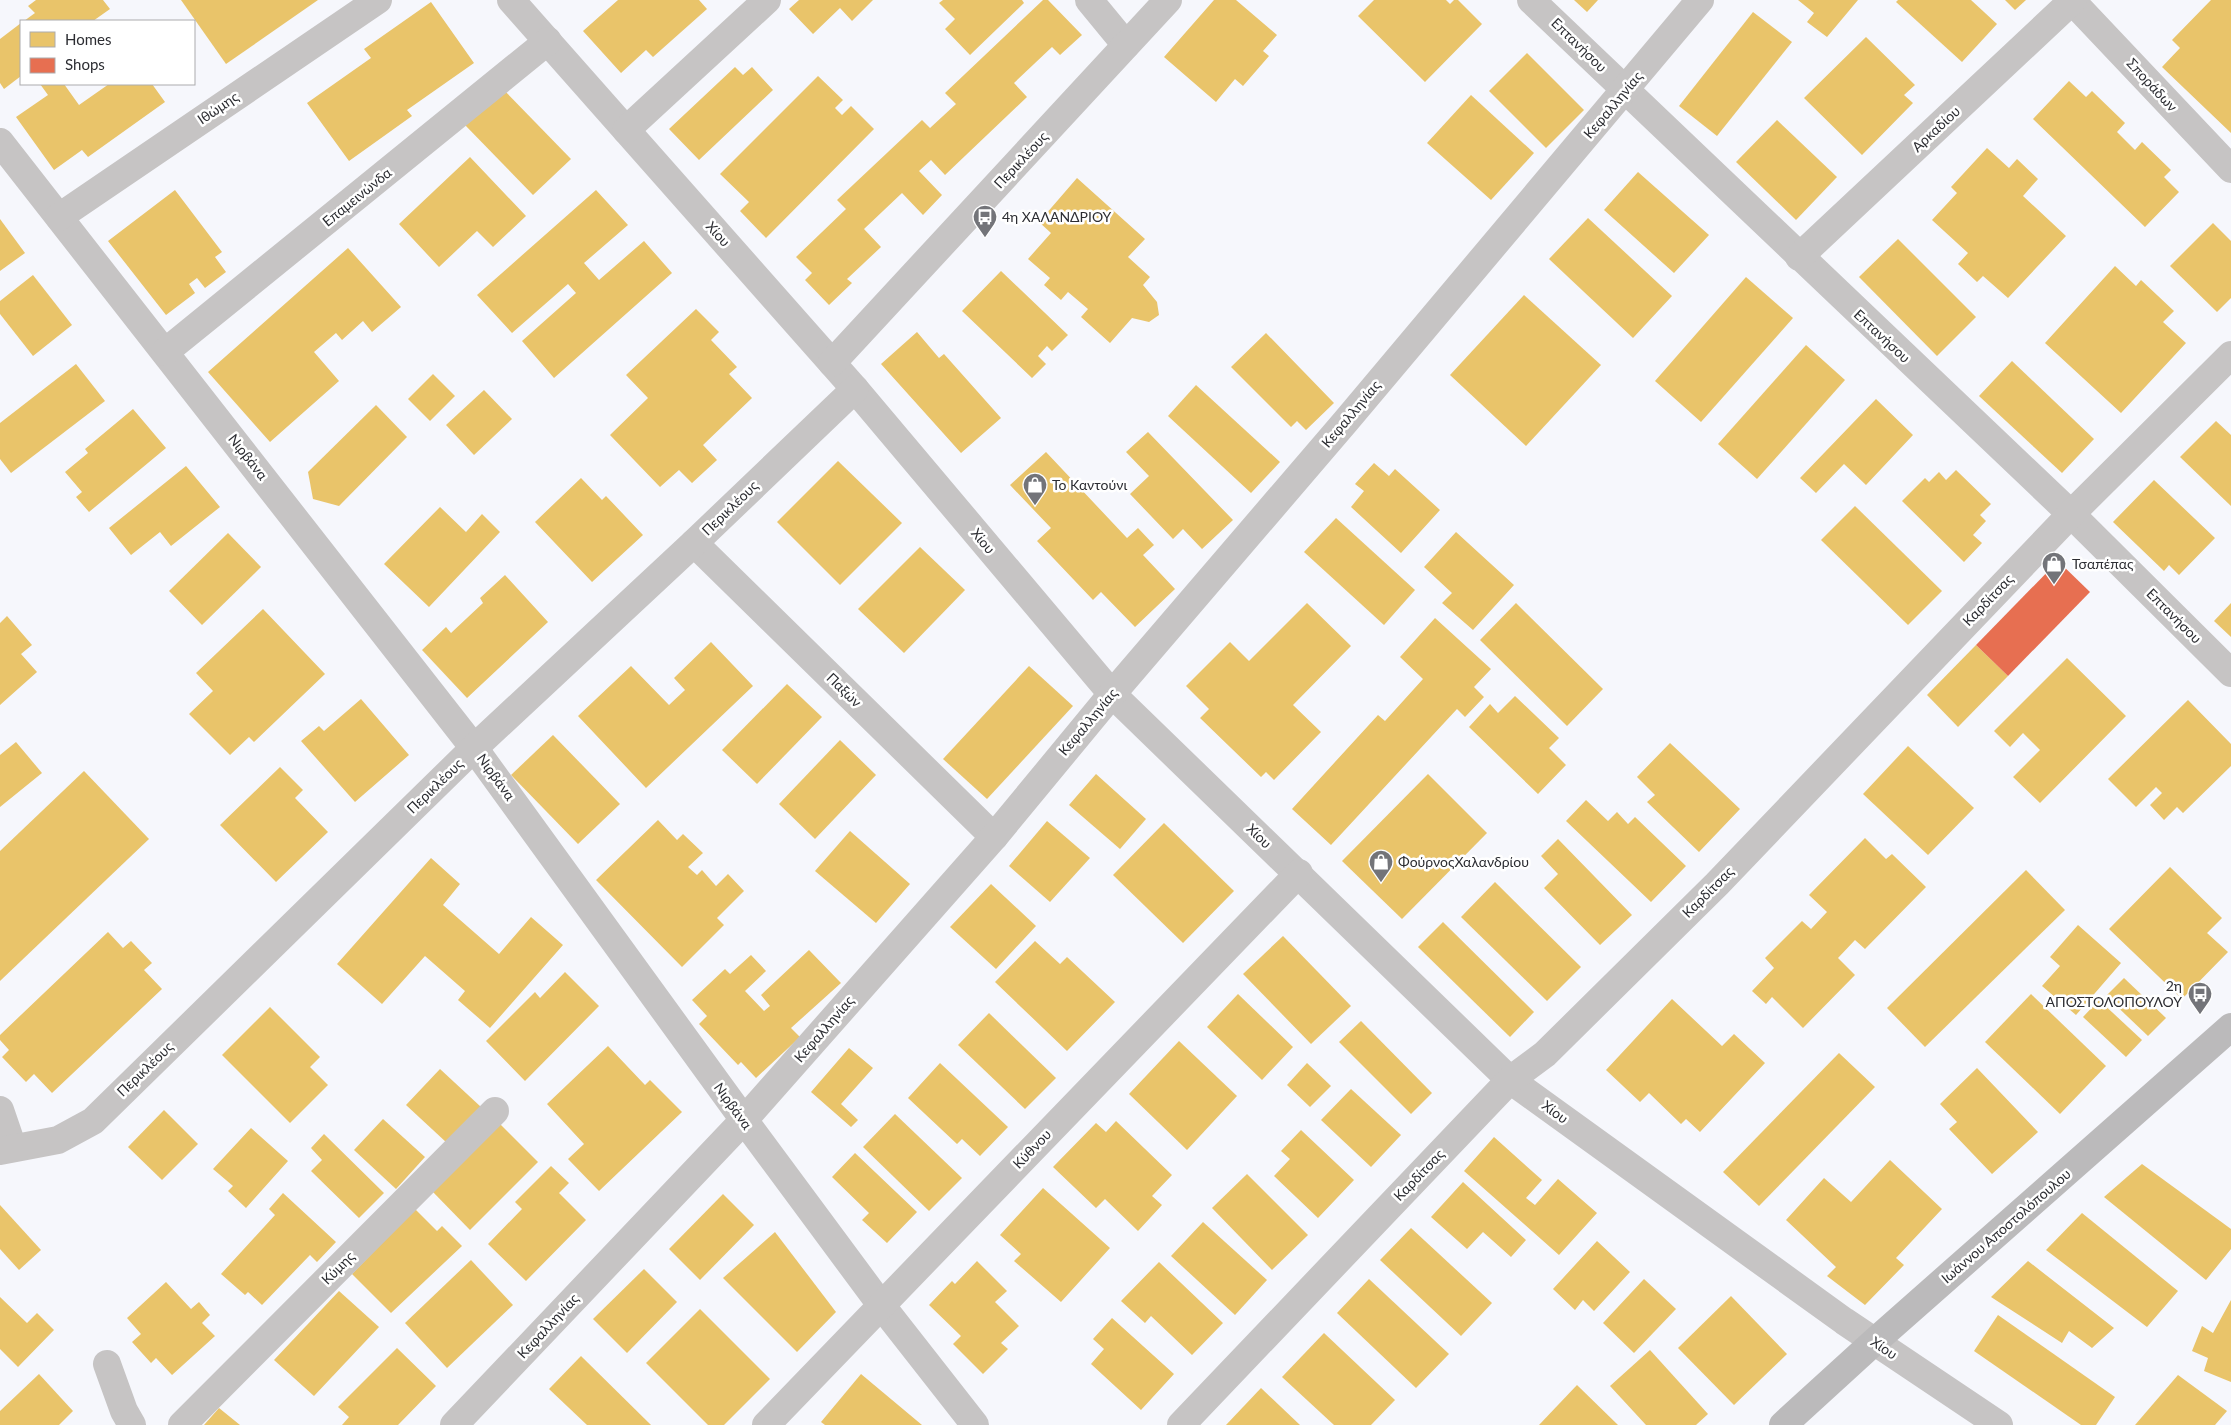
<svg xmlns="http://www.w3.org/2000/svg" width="2231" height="1425" viewBox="0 0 2231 1425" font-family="Lato,sans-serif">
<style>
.homes{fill:#e9c46a}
.shops{fill:#e76f51}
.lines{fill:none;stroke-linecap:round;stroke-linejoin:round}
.street{stroke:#c6c4c4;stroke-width:28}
.secondary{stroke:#bbbabb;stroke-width:28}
.labels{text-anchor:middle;stroke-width:5;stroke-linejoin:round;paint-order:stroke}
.street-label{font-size:14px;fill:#2c2d32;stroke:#fff}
.poi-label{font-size:14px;fill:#2c2d32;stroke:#fff;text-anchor:start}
</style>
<rect width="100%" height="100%" fill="#f6f7fc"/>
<g class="homes">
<polygon points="36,0 103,0 110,9 93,21 24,21 35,13 28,6"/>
<polygon points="181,0 318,0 226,64"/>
<polygon points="618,0 699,0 707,9 653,57 646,50 621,73 583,31"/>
<polygon points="799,0 873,0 852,21 840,8 813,34 789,9"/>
<polygon points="943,0 1022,0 1024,3 970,55 945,29 955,19 939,3"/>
<polygon points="1043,0 1048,0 1082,35 1060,55 1052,47 1014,83 1027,97 945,175 931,160 919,171 942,195 923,215 902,193 864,229 881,247 847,279 852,283 829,305 805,280 812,273 796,257 846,209 837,200 922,120 930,128 956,104 945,93"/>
<polygon points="1214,0 1236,0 1277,35 1263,51 1269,56 1243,86 1235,79 1216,102 1164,57"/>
<polygon points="1374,0 1446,0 1450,4 1454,0 1458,0 1482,24 1425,82 1358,16"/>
<polygon points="1574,0 1598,0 1587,12"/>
<polygon points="1798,0 1858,0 1827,37 1807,22 1814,13"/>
<polygon points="1898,0 1971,0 1997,24 1962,62 1896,2"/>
<polygon points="2005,0 2026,0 2015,10"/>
<polygon points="2211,0 2231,0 2231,133 2162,67 2180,48 2172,40"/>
<polygon points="431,2 474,63 407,110 412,116 349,161 307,103 371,58 364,49"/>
<polygon points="1753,12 1792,42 1717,136 1679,106"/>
<polygon points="21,23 21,76 4,89 0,83 0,39"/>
<polygon points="1866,37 1915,85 1904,95 1913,103 1862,155 1804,98"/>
<polygon points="1527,53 1584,110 1546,148 1489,91"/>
<polygon points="735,67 743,75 752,67 773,90 699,160 669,129"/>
<polygon points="818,76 843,100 835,108 842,115 851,106 874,129 766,238 740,211 749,202 720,174"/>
<polygon points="2069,81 2086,97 2092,91 2125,123 2117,132 2135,150 2142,142 2171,170 2164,177 2179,192 2145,227 2033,119"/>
<polygon points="40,84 64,84 79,105 109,84 152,84 165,102 88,157 82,150 54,170 16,117 48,95"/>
<polygon points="502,88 571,159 533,195 464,124"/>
<polygon points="1471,95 1534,153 1491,200 1427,143"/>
<polygon points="1777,120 1837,177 1796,220 1736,162"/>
<polygon points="1987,148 2009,168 2017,159 2038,179 2023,196 2066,236 2008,298 1983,276 1977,282 1958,264 1968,253 1932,220 1957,193 1951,187"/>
<polygon points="470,157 526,216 493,247 477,231 439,267 399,224"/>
<polygon points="1638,172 1709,235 1674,273 1604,210"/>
<polygon points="1077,178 1145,239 1128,257 1150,277 1143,285 1157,302 1159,315 1149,322 1132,318 1110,343 1081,317 1088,309 1068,292 1061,300 1044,285 1050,278 1028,259 1051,233 1039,222"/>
<polygon points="175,190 222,252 215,257 226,272 205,288 197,278 189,284 195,293 166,315 108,241"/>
<polygon points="596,190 628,225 584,263 599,280 644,241 672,273 554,378 522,341 576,293 568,284 512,333 477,295"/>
<polygon points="1588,218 1672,296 1633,338 1549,259"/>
<polygon points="0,219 25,253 0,271"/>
<polygon points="2213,223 2231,241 2231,298 2217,312 2170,266"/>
<polygon points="1898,239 1976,317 1937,356 1859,277"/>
<polygon points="348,248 401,307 372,332 363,321 342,340 336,333 314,352 339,381 270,442 208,372"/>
<polygon points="2115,266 2136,286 2141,280 2174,311 2163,322 2186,343 2121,413 2045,343"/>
<polygon points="1001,271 1068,335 1052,351 1047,346 1038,356 1046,364 1032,378 962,311"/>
<polygon points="33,275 72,325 33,356 0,314 0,301"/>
<polygon points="1746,277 1793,318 1701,422 1655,381"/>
<polygon points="1524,295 1601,365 1526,446 1450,375"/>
<polygon points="696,309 719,332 711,340 737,367 729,374 752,398 703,445 717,460 692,483 679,470 660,487 610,435 648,398 626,375"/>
<polygon points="917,332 939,358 944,354 1001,418 961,453 881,364"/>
<polygon points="1266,333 1334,403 1306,430 1297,421 1291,427 1231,367"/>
<polygon points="1806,345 1845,380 1757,479 1718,444"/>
<polygon points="2012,361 2094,439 2062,473 1979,396"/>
<polygon points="76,364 105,401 11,473 0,459 0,423"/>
<polygon points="433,374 455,396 430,421 408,399"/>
<polygon points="1196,385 1280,462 1251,493 1168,416"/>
<polygon points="484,390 512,419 474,455 446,425"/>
<polygon points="1876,399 1913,435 1866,485 1844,464 1816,493 1800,478"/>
<polygon points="376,405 407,437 339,506 313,499 308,472"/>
<polygon points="133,409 166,448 89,512 76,497 82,492 65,472 88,453 85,449"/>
<polygon points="2216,421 2231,435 2231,506 2180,457"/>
<polygon points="1148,432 1233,520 1202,549 1183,529 1173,539 1130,494 1149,476 1126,452"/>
<polygon points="1046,452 1127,538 1138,528 1154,545 1143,555 1175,589 1135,627 1101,592 1093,600 1037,541 1051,528 1010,485"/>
<polygon points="838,461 902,523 840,585 777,522"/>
<polygon points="1374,463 1389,476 1395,469 1440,510 1401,553 1351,507 1364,491 1355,484"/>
<polygon points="186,466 220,507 171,546 160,532 131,555 109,528"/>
<polygon points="1956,470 1991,504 1980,515 1986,521 1973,535 1982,543 1964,562 1902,501 1925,478 1929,482 1939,472 1946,480"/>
<polygon points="581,478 602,500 606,496 643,535 592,582 535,522"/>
<polygon points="2154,480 2215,538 2179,575 2169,565 2164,571 2113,522"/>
<polygon points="1855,506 1942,591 1908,625 1821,540"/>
<polygon points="440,507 466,532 482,514 500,532 429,607 384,564"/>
<polygon points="1336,518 1415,590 1384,625 1304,552"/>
<polygon points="1456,532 1514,585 1473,630 1442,603 1452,593 1424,567"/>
<polygon points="228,533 261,567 202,625 169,591"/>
<polygon points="920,547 965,590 904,653 858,609"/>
<polygon points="505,575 548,622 467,698 422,650 446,627 451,633 483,603 480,598"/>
<polygon points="1307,603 1351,646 1293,705 1321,732 1274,780 1266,772 1261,777 1200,718 1209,709 1186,686 1230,642 1249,661"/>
<polygon points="1516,603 1603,689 1567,726 1480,640"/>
<polygon points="2231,603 2231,637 2214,621"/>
<polygon points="263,609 325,674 254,742 249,737 230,755 189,714 213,691 196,673"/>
<polygon points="7,616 32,645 21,654 37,672 0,705 0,623"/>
<polygon points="1435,618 1491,669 1474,687 1484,697 1465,717 1457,709 1331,845 1292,809 1378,715 1385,721 1423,679 1400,657"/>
<polygon points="711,642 753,686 646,788 578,716 631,666 669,705 685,690 674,678"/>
<polygon points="1976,645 2008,676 1958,727 1927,695"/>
<polygon points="2067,658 2126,716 2040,803 2013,777 2040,750 2023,733 2010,747 1994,731"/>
<polygon points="1029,666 1073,706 987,799 943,759"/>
<polygon points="787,684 822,717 757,784 722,750"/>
<polygon points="1515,696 1559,738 1549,748 1566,765 1538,794 1469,727 1490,704 1498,713"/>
<polygon points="361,699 409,755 355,802 301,741 319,726 324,731"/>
<polygon points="2188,700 2231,744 2231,766 2183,813 2177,807 2164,820 2150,805 2162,793 2156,787 2136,807 2108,779"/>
<polygon points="553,735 620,804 578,844 511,775"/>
<polygon points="840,740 876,775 815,839 779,804"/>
<polygon points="16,742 42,773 0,807 0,755"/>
<polygon points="1670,743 1740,809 1699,852 1647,802 1655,795 1637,777"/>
<polygon points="1908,746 1974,808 1928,855 1863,794"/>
<polygon points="280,767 303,790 295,798 328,832 276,882 220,825"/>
<polygon points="84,771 149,839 0,981 0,851"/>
<polygon points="1096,774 1146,819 1120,849 1069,805"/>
<polygon points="1428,774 1487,833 1402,919 1342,861"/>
<polygon points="1586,800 1608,821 1617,812 1628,824 1635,817 1686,866 1651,902 1566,821"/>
<polygon points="658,820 677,840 683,834 703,853 688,867 697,875 702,870 716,886 728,874 744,891 717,918 724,925 682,967 596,880"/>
<polygon points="1047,821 1090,858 1050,902 1009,866"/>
<polygon points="1164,823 1234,891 1183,943 1113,875"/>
<polygon points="850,831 910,884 876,923 815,871"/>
<polygon points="1865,838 1886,859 1892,854 1926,887 1865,949 1855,940 1838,958 1855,975 1803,1028 1772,997 1766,1004 1752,991 1774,968 1765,958 1802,921 1811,929 1827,912 1809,895"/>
<polygon points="1558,839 1632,915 1600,945 1544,888 1558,874 1541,856"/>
<polygon points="431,858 460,884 443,905 499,954 531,917 563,945 490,1028 458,1000 465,991 425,956 382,1004 337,964"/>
<polygon points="2170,867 2222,918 2207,933 2228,952 2182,999 2109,929"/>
<polygon points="2026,870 2065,910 1925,1047 1887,1008"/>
<polygon points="1495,882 1581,967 1547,1001 1461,917"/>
<polygon points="991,884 1036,926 996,969 950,927"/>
<polygon points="1443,922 1534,1012 1510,1037 1418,947"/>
<polygon points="2078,925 2121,963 2076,1015 2042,986 2060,966 2050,957"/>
<polygon points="108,932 123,948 131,941 152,963 144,970 162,989 52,1093 34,1074 26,1082 2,1057 9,1050 0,1040 0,1035"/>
<polygon points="1283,936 1351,1006 1311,1044 1243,974"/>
<polygon points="1035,941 1060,964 1067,957 1115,1002 1067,1051 995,982"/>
<polygon points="809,950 841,983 791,1028 800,1037 756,1078 741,1062 738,1065 699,1024 707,1016 692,1000 725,969 730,974 751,955 766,971 745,991 764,1011 770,1006 761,995"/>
<polygon points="565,972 599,1006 525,1081 486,1041 535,992 540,998"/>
<polygon points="2124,978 2166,1018 2148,1036 2106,996"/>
<polygon points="1238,994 1293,1047 1262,1080 1207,1027"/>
<polygon points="2031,994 2106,1066 2060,1114 1985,1042"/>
<polygon points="1672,999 1722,1046 1734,1034 1765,1063 1700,1132 1686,1119 1681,1124 1649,1093 1640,1102 1606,1070"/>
<polygon points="2099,1000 2142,1040 2126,1057 2083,1017"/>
<polygon points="270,1007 320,1057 310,1067 328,1085 290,1123 222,1055"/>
<polygon points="989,1013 1056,1078 1025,1109 958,1045"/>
<polygon points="1361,1021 1432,1093 1411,1114 1339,1042"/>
<polygon points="1179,1041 1237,1096 1187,1150 1129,1094"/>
<polygon points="608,1046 645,1085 650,1080 682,1112 599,1191 568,1159 584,1144 547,1104"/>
<polygon points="849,1048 873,1068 841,1104 858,1120 851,1127 811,1092"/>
<polygon points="1839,1053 1875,1087 1759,1206 1723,1172"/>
<polygon points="940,1063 1008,1127 980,1156 962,1139 957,1144 908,1098"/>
<polygon points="1307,1063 1331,1086 1310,1107 1287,1085"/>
<polygon points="1977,1068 2038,1132 1992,1174 1949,1129 1957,1122 1940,1104"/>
<polygon points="440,1069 481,1107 447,1143 406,1105"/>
<polygon points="1351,1089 1401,1135 1371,1167 1321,1120"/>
<polygon points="164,1110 198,1144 162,1180 128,1147"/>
<polygon points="895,1114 962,1178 929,1211 863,1147"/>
<polygon points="383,1119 425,1157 396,1189 354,1150"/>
<polygon points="1116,1121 1172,1175 1152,1196 1162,1205 1138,1231 1105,1199 1096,1208 1053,1167 1096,1123 1106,1132"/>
<polygon points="499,1123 538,1162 470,1230 432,1191"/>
<polygon points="251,1128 288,1161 246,1208 228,1191 233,1186 213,1169"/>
<polygon points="1301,1130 1354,1180 1318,1218 1274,1176 1290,1159 1281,1151"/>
<polygon points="324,1134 384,1193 359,1218 311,1171 322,1160 311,1148"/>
<polygon points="1494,1137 1542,1180 1526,1198 1535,1205 1558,1179 1597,1213 1559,1255 1464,1171"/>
<polygon points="855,1153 917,1212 887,1243 862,1220 869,1213 832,1177"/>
<polygon points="1890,1160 1942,1209 1896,1258 1904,1265 1865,1305 1827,1276 1836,1267 1786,1220 1824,1178 1851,1202"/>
<polygon points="2142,1164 2231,1229 2231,1249 2206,1280 2104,1197"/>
<polygon points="551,1166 569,1183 559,1193 586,1220 526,1281 488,1244 522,1209 515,1202"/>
<polygon points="1247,1174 1308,1235 1272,1270 1212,1208"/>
<polygon points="1463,1182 1526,1240 1511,1257 1483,1232 1467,1249 1431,1217"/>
<polygon points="1043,1188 1110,1248 1061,1302 1014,1261 1021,1254 1000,1235"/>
<polygon points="283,1193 336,1242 317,1262 310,1255 262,1305 248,1292 245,1295 221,1274 275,1215 269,1209"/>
<polygon points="723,1194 754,1225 700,1280 669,1249"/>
<polygon points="0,1205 41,1250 19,1270 0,1249"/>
<polygon points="415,1209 437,1231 442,1226 462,1246 391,1313 352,1274"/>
<polygon points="2082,1213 2178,1291 2147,1327 2046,1250"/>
<polygon points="1203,1222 1267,1280 1235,1315 1171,1256"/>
<polygon points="1411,1228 1492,1303 1461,1336 1380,1260"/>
<polygon points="775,1232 836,1312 797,1352 723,1278"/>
<polygon points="1597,1241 1630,1272 1594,1311 1583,1300 1575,1310 1553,1289"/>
<polygon points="471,1260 513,1305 447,1368 405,1323"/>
<polygon points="977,1261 1007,1291 995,1302 1019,1326 1001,1343 1008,1349 983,1374 953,1344 961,1336 929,1305 952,1281 955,1284"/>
<polygon points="2028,1261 2114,1328 2092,1348 2069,1331 2062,1343 1991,1297"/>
<polygon points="1159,1262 1223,1323 1192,1355 1151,1316 1145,1323 1121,1301"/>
<polygon points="644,1269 677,1302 627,1353 593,1319"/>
<polygon points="1369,1279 1449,1354 1416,1388 1337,1313"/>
<polygon points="1644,1279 1676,1309 1634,1353 1603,1323"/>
<polygon points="166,1282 191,1309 199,1302 210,1315 202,1323 215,1336 172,1375 156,1358 151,1363 132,1342 141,1334 127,1318"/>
<polygon points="339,1291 379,1327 314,1396 274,1360"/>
<polygon points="1731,1296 1787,1354 1734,1405 1678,1348"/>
<polygon points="0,1297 27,1323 37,1313 54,1330 18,1367 0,1349"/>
<polygon points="2231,1300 2231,1382 2204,1371 2208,1358 2192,1351 2202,1326 2213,1333"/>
<polygon points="700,1309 770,1379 724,1425 708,1425 646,1363"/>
<polygon points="1998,1315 2115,1397 2096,1425 2081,1425 1974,1351"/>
<polygon points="1112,1318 1174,1374 1141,1410 1091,1364 1104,1349 1093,1339"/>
<polygon points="1324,1333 1395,1400 1371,1425 1334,1425 1282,1377"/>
<polygon points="397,1348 436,1386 398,1425 342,1425 349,1417 338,1407"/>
<polygon points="1650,1350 1708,1414 1696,1425 1646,1425 1610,1386"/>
<polygon points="581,1356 651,1425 587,1425 549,1389"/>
<polygon points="39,1374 73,1411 59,1425 0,1425 0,1411"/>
<polygon points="861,1374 922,1425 825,1425 821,1422"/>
<polygon points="2178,1375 2227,1411 2215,1425 2135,1425"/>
<polygon points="1577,1385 1618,1425 1539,1425"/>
<polygon points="1261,1388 1300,1425 1226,1425"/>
<polygon points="219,1408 240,1425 204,1425"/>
</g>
<polygon class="shops" points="2058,561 2090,592 2008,676 1976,645"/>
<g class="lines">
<g class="street">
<polyline points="511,0 855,389 1112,694 1510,1080 1844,1321 1999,1425"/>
<polyline points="1089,0 1126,45"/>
<polyline points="1531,0 2071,514 2231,673"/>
<polyline points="2072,1 2231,169"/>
<polyline points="626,130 767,0"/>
<polyline points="0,142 474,748 744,1120 881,1305 975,1425"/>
<polyline points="59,217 378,0"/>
<polyline points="1799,257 2073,0"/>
<polyline points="165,352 548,41"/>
<polyline points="832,363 1168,0"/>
<polyline points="694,543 994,837"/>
<polyline points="0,1110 13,1148"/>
<polyline points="0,1151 58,1140 93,1121 474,748 694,543 855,389"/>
<polyline points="107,1364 124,1411 132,1425"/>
<polyline points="182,1425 495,1111"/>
<polyline points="454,1425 744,1120 994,837 1112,694 1346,421 1700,0"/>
<polyline points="766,1425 1299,873"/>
<polyline points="1181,1425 1510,1080 1545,1054 1717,884 2071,514 2231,355"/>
</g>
<polyline class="secondary" points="1783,1425 1874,1342 2231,1027"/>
</g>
<defs>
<symbol id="bus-pin" viewBox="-11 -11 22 30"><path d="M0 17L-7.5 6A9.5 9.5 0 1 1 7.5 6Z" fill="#737479" stroke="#fff"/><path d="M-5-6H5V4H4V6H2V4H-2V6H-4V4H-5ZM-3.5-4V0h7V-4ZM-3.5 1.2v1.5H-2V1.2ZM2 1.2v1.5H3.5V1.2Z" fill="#fff"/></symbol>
<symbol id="shop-pin" viewBox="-11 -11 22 30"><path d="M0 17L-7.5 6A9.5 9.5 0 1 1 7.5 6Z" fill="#737479" stroke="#fff"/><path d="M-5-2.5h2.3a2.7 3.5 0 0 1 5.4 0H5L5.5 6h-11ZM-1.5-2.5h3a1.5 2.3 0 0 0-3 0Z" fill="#fff"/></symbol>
</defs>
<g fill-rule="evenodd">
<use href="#bus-pin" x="971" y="203" width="28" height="38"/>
<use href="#shop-pin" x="1021" y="471" width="28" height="38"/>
<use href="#shop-pin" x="2040" y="550" width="28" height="38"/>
<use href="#shop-pin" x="1367" y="848" width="28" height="38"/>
<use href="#bus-pin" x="2186" y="980" width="28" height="38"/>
</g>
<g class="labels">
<g class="street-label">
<text transform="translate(1579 45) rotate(44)" y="5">Επτανήσου</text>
<text transform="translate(2152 85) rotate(47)" y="5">Σποράδων</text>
<text transform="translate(1613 105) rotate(-50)" y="5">Κεφαλληνίας</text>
<text transform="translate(218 108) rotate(-34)" y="5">Ιθώμης</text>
<text transform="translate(1936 129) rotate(-43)" y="5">Αρκαδίου</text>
<text transform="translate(1021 160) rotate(-47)" y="5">Περικλέους</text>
<text transform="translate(357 197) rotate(-39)" y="5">Επαμεινώνδα</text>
<text transform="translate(718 234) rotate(48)" y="5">Χίου</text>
<text transform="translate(1882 336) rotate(43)" y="5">Επτανήσου</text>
<text transform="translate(1351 414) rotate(-50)" y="5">Κεφαλληνίας</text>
<text transform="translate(248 457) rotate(52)" y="5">Νιρβάνα</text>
<text transform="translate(730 508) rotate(-44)" y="5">Περικλέους</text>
<text transform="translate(983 541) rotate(50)" y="5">Χίου</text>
<text transform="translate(1988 600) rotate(-46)" y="5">Καρδίτσας</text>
<text transform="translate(2174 616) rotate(45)" y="5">Επτανήσου</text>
<text transform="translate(844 690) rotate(44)" y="5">Παξών</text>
<text transform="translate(1088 722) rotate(-50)" y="5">Κεφαλληνίας</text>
<text transform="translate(496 777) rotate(54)" y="5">Νιρβάνα</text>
<text transform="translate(435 786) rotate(-44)" y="5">Περικλέους</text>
<text transform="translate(1259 836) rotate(44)" y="5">Χίου</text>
<text transform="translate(1708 892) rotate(-45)" y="5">Καρδίτσας</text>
<text transform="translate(824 1029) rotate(-49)" y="5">Κεφαλληνίας</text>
<text transform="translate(145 1069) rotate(-44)" y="5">Περικλέους</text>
<text transform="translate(733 1106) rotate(54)" y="5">Νιρβάνα</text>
<text transform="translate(1555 1112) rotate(36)" y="5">Χίου</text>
<text transform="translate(1032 1149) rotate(-46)" y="5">Κύθνου</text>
<text transform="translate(1419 1175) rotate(-46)" y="5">Καρδίτσας</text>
<text transform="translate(2006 1226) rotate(-41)" y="5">Ιωάννου Αποστολόπουλου</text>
<text transform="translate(338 1268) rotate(-45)" y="5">Κύμης</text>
<text transform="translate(548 1326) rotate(-47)" y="5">Κεφαλληνίας</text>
<text transform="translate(1884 1348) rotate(34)" y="5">Χίου</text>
</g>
<g class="poi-label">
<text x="1002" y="222">4η ΧΑΛΑΝΔΡΙΟΥ</text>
<text x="1052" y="490">Το Καντούνι</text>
<text x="2072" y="569">Τσαπέπας</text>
<text x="1398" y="867">ΦούρνοςΧαλανδρίου</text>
<text x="2182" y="991" text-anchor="end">2η<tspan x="2182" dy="16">ΑΠΟΣΤΟΛΟΠΟΥΛΟΥ</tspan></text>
</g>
</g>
<rect x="20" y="20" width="175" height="65" fill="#ffffff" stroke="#ababad"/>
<rect x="30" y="32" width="25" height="15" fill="#e9c46a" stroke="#ababad"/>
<text x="65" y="45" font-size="15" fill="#2c2d32">Homes</text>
<rect x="30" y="58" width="25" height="15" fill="#e76f51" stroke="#ababad"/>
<text x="65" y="70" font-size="15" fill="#2c2d32">Shops</text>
</svg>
